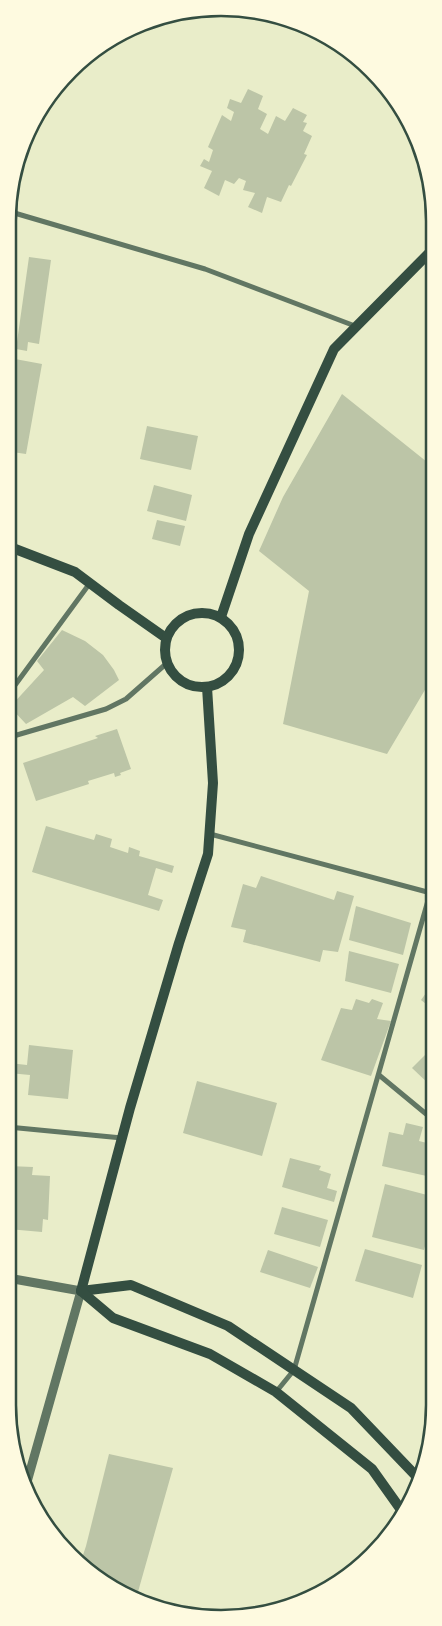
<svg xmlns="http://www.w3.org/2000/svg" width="442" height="1626" viewBox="0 0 442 1626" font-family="'Playfair Display',serif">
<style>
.building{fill:#bcc5a7}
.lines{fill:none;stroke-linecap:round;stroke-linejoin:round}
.minor{stroke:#617663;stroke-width:5}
.tertiary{stroke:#617663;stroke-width:9}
.secondary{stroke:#344e41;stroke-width:10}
.rim{fill:none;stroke:#344e41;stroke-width:2.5}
</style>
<rect width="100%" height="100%" fill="#e9edc9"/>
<g class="building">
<polygon points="248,89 263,96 258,109 267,114 260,129 268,134 276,116 285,121 293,108 307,115 303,122 307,123 303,131 312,136 304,154 307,155 291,186 289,185 281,202 267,197 262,213 248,207 255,193 243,190 246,181 239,178 234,184 225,180 219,196 204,188 212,171 200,166 204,159 209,162 213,150 208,147 222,115 231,121 234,112 227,108 230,99 241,103"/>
<polygon points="29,257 51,260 39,344 28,342 27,351 16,349"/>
<polygon points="15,359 42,364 26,454 12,452 12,456 11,382"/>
<polygon points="342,394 432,466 432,678 387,754 283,724 309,591 259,551 283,497"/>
<polygon points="147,426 198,436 191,470 140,459"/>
<polygon points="154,485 192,495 186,521 147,511"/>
<polygon points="157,520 185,526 180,546 152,539"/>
<polygon points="62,630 85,641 103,655 114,670 119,680 85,706 73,697 26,724 10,707 44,670 37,661"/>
<polygon points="117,729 131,769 120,773 121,775 115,777 114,773 88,781 89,784 36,801 23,763 98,738 95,736"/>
<polygon points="46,826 94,840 96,834 112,839 110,847 128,853 129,847 140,851 139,856 174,866 172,873 156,868 148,895 163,900 159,911 32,872"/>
<polygon points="261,876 334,900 337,891 354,896 338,952 323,950 320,962 243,942 246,930 231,927 243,884 256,888"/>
<polygon points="356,906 411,923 403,955 349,940"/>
<polygon points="349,951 399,964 391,993 345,981"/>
<polygon points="431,986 431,1008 421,1000"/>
<polygon points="356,999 369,1003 372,999 383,1003 377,1019 391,1021 371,1076 321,1060 341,1008 352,1010"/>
<polygon points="29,1045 73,1050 68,1099 28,1095 30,1075 9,1073 9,1063 27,1065"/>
<polygon points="425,1055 431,1059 431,1086 412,1068"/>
<polygon points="197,1081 277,1103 262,1156 183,1133"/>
<polygon points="406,1123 423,1127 419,1141 431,1144 431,1177 382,1166 389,1132 403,1135"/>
<polygon points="290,1158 321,1166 319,1170 331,1174 327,1188 337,1191 334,1202 282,1187"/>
<polygon points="8,1166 33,1167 32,1175 50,1176 48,1220 43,1219 42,1232 8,1229"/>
<polygon points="385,1184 431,1196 431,1223 424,1250 372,1237"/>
<polygon points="282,1207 328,1220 320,1247 274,1234"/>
<polygon points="365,1249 422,1265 413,1298 355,1281"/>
<polygon points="268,1250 318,1267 310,1288 260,1272"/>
<polygon points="109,1454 173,1468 136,1599 127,1597 81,1561 86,1546"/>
</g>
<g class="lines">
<g class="minor">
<polyline points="11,212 205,269 355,326"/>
<polyline points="10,692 90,583"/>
<polyline points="10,737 106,709 126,699 167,663"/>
<polyline points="210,834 431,893"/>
<polyline points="379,1075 431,1118"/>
<polyline points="8,1127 122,1138"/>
<polyline points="276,1392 294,1370 431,890"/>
</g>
<polyline class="tertiary" points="8,1278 81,1291 25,1489"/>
<g class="secondary">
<polyline points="10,547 75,572 119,605 166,638"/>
<circle cx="202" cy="650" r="37"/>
<polyline points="221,617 249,534 334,349 433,249"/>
<polyline points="81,1291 130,1108 179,943 208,854 213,783 207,687"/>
<polyline points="81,1291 131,1285 228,1326 351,1408 418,1478"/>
<polyline points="81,1291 113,1318 210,1354 276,1392 372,1469 404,1514"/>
</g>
</g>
<path d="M0 0H442V1626H0ZM221 16H221A205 205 0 0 1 426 221V1405A205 205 0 0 1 221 1610H221A205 205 0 0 1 16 1405V221A205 205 0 0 1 221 16Z" fill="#fefae0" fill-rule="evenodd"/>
<path class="rim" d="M221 16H221A205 205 0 0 1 426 221V1405A205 205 0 0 1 221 1610H221A205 205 0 0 1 16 1405V221A205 205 0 0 1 221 16Z"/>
</svg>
